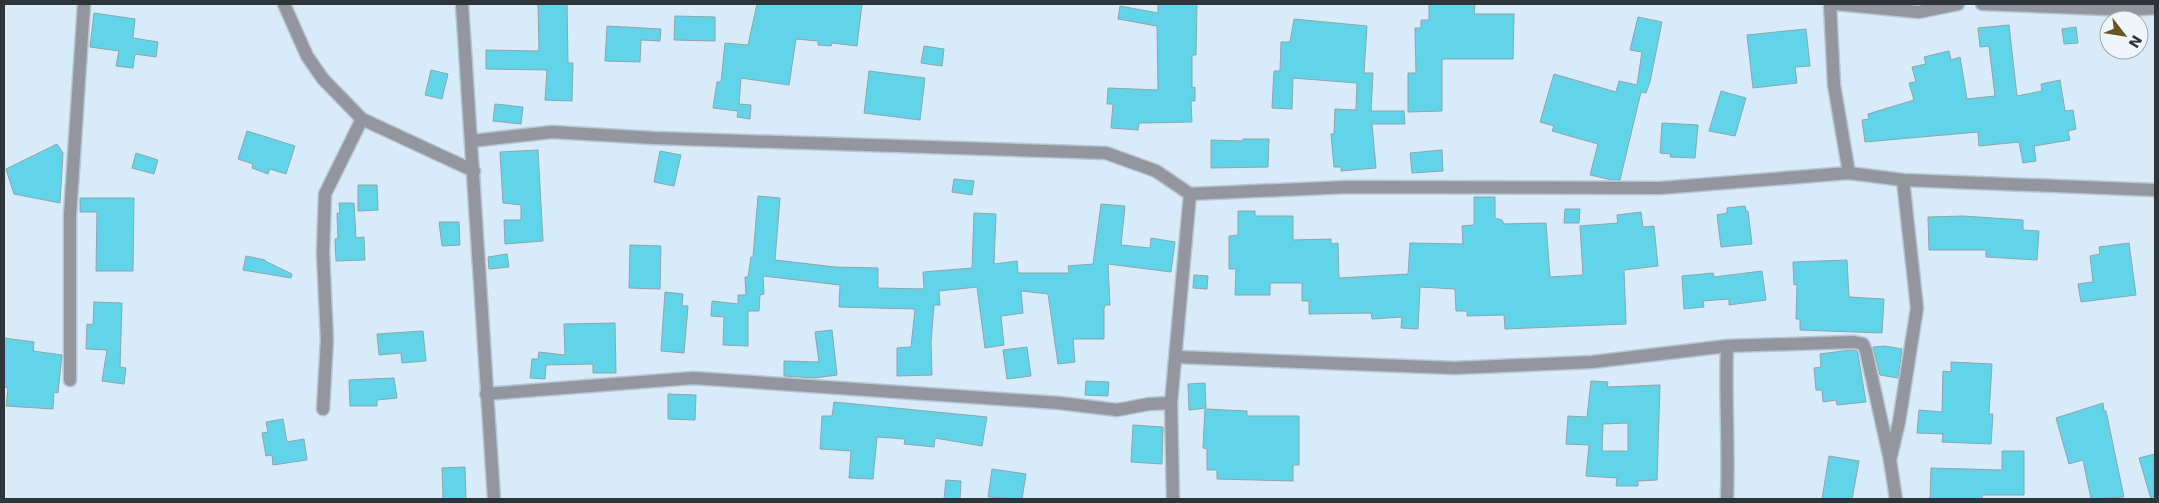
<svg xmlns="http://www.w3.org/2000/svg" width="2159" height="503" viewBox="0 0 2159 503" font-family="'DejaVu Sans',sans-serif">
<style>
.building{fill:#61d4ea;stroke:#8ca6ab;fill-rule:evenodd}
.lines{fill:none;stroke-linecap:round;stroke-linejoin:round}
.minor-casing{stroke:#b5c6d4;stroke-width:15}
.minor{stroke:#93969f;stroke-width:12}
</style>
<rect width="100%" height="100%" fill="#d7ebfa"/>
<g class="building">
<polygon points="538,4 567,4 568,63 573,63 572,101 545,100 547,70 486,69 486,50 539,51"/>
<polygon points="757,4 862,4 857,46 832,43 831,46 818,45 818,41 796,39 789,85 741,78 739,104 751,105 750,119 737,117 738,111 713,108 717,82 721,82 725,43 748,45"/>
<polygon points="1158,4 1197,4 1196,55 1192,55 1192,88 1195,87 1195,101 1191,101 1192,122 1139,123 1138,130 1111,128 1113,104 1107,104 1108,88 1158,90 1157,26 1118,19 1120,6 1158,13"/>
<polygon points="1429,4 1475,4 1474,14 1514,14 1513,59 1442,59 1442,111 1408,112 1408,73 1416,73 1415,28 1421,28 1421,20 1429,20"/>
<polygon points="94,13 135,19 133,38 158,42 156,57 135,54 133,68 116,66 119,51 90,47"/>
<polygon points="675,16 715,17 715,41 674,40"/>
<polygon points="1638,17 1662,22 1650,82 1646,93 1641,92 1620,180 1612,180 1590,175 1598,144 1552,131 1554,126 1540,122 1554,74 1616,92 1619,81 1637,85 1642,52 1630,50"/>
<polygon points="1294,19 1367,26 1364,73 1373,73 1371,111 1404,111 1405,124 1372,124 1376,168 1341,171 1341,167 1334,167 1331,134 1334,134 1335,109 1356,110 1357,83 1293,78 1292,109 1272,108 1274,71 1280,71 1281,42 1290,42"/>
<polygon points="2009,25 2017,96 2042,91 2041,84 2060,80 2065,111 2073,110 2076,129 2068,131 2070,140 2034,146 2036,161 2023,163 2019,142 1979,146 1978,132 1865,142 1862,120 1869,119 1868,114 1914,100 1909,83 1916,82 1912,67 1926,64 1924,57 1949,51 1951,60 1960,57 1967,99 1995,96 1989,46 1980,47 1978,28"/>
<polygon points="607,26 661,29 660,41 641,40 640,62 605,61"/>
<polygon points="2076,27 2078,43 2064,44 2062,29"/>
<polygon points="1806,29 1810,66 1795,67 1797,83 1753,88 1747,35"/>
<polygon points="924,46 944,49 942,66 921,63"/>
<polygon points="431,70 448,74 442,99 425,95"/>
<polygon points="869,71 925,78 920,120 864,113"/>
<polygon points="1721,91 1746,98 1735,136 1709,131"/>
<polygon points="495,104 523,107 521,124 493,121"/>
<polygon points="1662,123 1698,125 1695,158 1670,157 1671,154 1660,153"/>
<polygon points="247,131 295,146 286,174 270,169 268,174 252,168 253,164 238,159"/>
<polygon points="1243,139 1269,139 1268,167 1211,168 1211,140 1243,141"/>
<polygon points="57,144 63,153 60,203 14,194 6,169"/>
<polygon points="538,150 543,241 505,244 504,220 521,220 521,205 503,203 500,152"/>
<polygon points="1442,150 1443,171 1412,173 1410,153"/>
<polygon points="660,151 681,155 674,186 654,182"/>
<polygon points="136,153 158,160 154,174 132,168"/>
<polygon points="954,179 974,181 972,195 952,192"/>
<polygon points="358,185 377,185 378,210 358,211"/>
<polygon points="758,196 780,198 775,260 835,267 878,268 878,288 924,289 923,272 972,268 974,213 996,214 994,264 1017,261 1018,273 1069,273 1068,266 1093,264 1101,204 1125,206 1121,245 1150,248 1151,238 1175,242 1171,272 1108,264 1110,305 1105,305 1104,309 1104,339 1073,339 1075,362 1058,364 1048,294 1021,291 1023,313 1001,316 1004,345 985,348 977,287 939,291 940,305 934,305 931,342 932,375 897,376 897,348 911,347 915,309 839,307 840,285 763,276 764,294 760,295 759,311 748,311 748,346 723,345 724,317 711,316 712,301 738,304 738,295 746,295 745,277 748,277 751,257 753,257"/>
<polygon points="1474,197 1495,197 1495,218 1502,220 1504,224 1546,223 1550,277 1583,275 1580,226 1618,223 1617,215 1641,212 1643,227 1654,226 1658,266 1624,270 1626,324 1505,329 1504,315 1467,316 1467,311 1456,311 1455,289 1420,287 1418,329 1401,328 1402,317 1372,319 1371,313 1309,314 1309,301 1302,301 1302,283 1270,283 1270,295 1235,295 1236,269 1229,269 1229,236 1238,235 1238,211 1255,211 1255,216 1293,216 1293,240 1331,239 1331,244 1338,243 1339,278 1408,274 1410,243 1463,244 1462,226 1474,225"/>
<polygon points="80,198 134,198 133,271 96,271 97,212 80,212"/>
<polygon points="339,203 354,203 356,238 364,237 365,260 336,261 335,239 338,238 337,213 340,213"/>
<polygon points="1745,206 1746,211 1748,211 1752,244 1721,247 1717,215 1727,213 1727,208"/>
<polygon points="1565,209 1580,209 1579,223 1564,223"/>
<polygon points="1963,216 2023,220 2023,230 2039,231 2037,260 1986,257 1986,250 1929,250 1928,217"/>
<polygon points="439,222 459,222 460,245 442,246"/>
<polygon points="2129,243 2136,295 2081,302 2078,284 2093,282 2090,256 2100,254 2099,247"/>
<polygon points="630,245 661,246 660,289 629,288"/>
<polygon points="507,254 509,267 489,269 488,257"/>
<polygon points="246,256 265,260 265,261 292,274 291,278 243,270"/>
<polygon points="1847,260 1849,297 1884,299 1882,333 1800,330 1800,319 1796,319 1797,284 1794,285 1793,262"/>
<polygon points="1762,271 1766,300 1729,305 1729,299 1703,301 1704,307 1684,309 1682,276 1713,273 1714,277"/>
<polygon points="1194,275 1208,276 1207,289 1193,288"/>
<polygon points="665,292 683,294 682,306 688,306 684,353 661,351"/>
<polygon points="94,302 122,303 120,367 126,368 124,384 102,381 107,350 86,349 87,324 93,325"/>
<polygon points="615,323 616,373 593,373 593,364 546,365 545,379 530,378 532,359 538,359 539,352 565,355 564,324"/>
<polygon points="832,330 837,375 815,378 784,376 784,361 819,362 815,332"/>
<polygon points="423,331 426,361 402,363 401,353 379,355 377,334"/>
<polygon points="4,338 34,342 33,351 62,355 58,393 54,392 53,409 6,406 8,388 4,387"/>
<polygon points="1885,346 1902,349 1898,378 1880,375 1873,347"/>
<polygon points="1027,347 1031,376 1007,379 1003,350"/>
<polygon points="1850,350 1857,351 1858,354 1866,402 1837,405 1836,400 1823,402 1822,390 1816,390 1814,368 1821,367 1820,354"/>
<polygon points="1951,362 1992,364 1989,414 1993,414 1991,444 1942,442 1943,434 1917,433 1919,410 1942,412 1943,371 1951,372"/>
<polygon points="394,378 397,398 377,400 377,406 350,406 349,380"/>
<polygon points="1086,381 1109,382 1108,396 1085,395"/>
<path d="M1591,381L1608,382L1607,387L1660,385L1657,480L1638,481V486H1616L1617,478L1586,476L1589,445L1566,444L1568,416L1587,417ZM1628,423V451H1602L1603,424Z"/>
<polygon points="1205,383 1206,408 1189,410 1188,384"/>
<polygon points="668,394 696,395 695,420 668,419"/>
<polygon points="834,402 987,417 982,446 935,438 934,447 904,444 905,439 877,437 873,479 849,478 851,451 820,449 822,416 832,416"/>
<polygon points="2103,403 2104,411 2106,411 2124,497 2091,499 2083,460 2069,464 2056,418"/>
<polygon points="1205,409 1247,411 1247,416 1299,416 1299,465 1293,465 1293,481 1217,479 1217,470 1207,470 1207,449 1203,448"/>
<polygon points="283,419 287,442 304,439 307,460 273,465 272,455 266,456 262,433 268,432 266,422"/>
<polygon points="1133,425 1163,427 1162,464 1131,462"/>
<polygon points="2002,451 2024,451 2024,495 1982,495 1982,499 1930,499 1931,468 2002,470"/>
<polygon points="2155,454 2155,499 2151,499 2139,458"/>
<polygon points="1829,456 1859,461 1852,499 1822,499"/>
<polygon points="465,467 466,499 443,499 442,468"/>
<polygon points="992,469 1026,474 1022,499 988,497"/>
<polygon points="946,480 961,481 960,499 944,499"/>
</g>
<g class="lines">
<defs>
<g id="minor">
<polyline points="284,4 307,56 323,79 362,119 474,171"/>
<polyline points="462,4 494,499"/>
<polyline points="1830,4 1834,85 1849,173"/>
<polyline points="1836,4 1919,12 1958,4"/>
<polyline points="1982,4 2130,10 2155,8"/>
<polyline points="471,141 552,132 654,138 1106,153 1156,171 1190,194 1171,403 1173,499"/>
<polyline points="1190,194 1348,187 1660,188 1849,173 1903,180 2155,190"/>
<path d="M1727,346C1725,397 1729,448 1727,499"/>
<polyline points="1177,357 1454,368 1592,362 1727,346 1854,342 1863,344 1866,351 1890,460"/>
<polyline points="70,380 70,215 84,4"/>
<polyline points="486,394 693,378 1059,403 1117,410 1149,404 1171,403"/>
<polyline points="323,409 327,340 323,253 325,194 362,119"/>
<polyline points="1896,499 1890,460 1899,422 1917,308 1903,180"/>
</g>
</defs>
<use href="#minor" class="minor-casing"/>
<use href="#minor" class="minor"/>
</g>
<rect width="2159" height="503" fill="none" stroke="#2d343a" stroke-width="10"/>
<g transform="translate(2124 35) rotate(121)"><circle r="24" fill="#eef6fc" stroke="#a1a8ae"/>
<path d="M0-4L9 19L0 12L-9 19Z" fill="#675523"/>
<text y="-8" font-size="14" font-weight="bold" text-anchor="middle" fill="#2d343a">N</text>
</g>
</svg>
